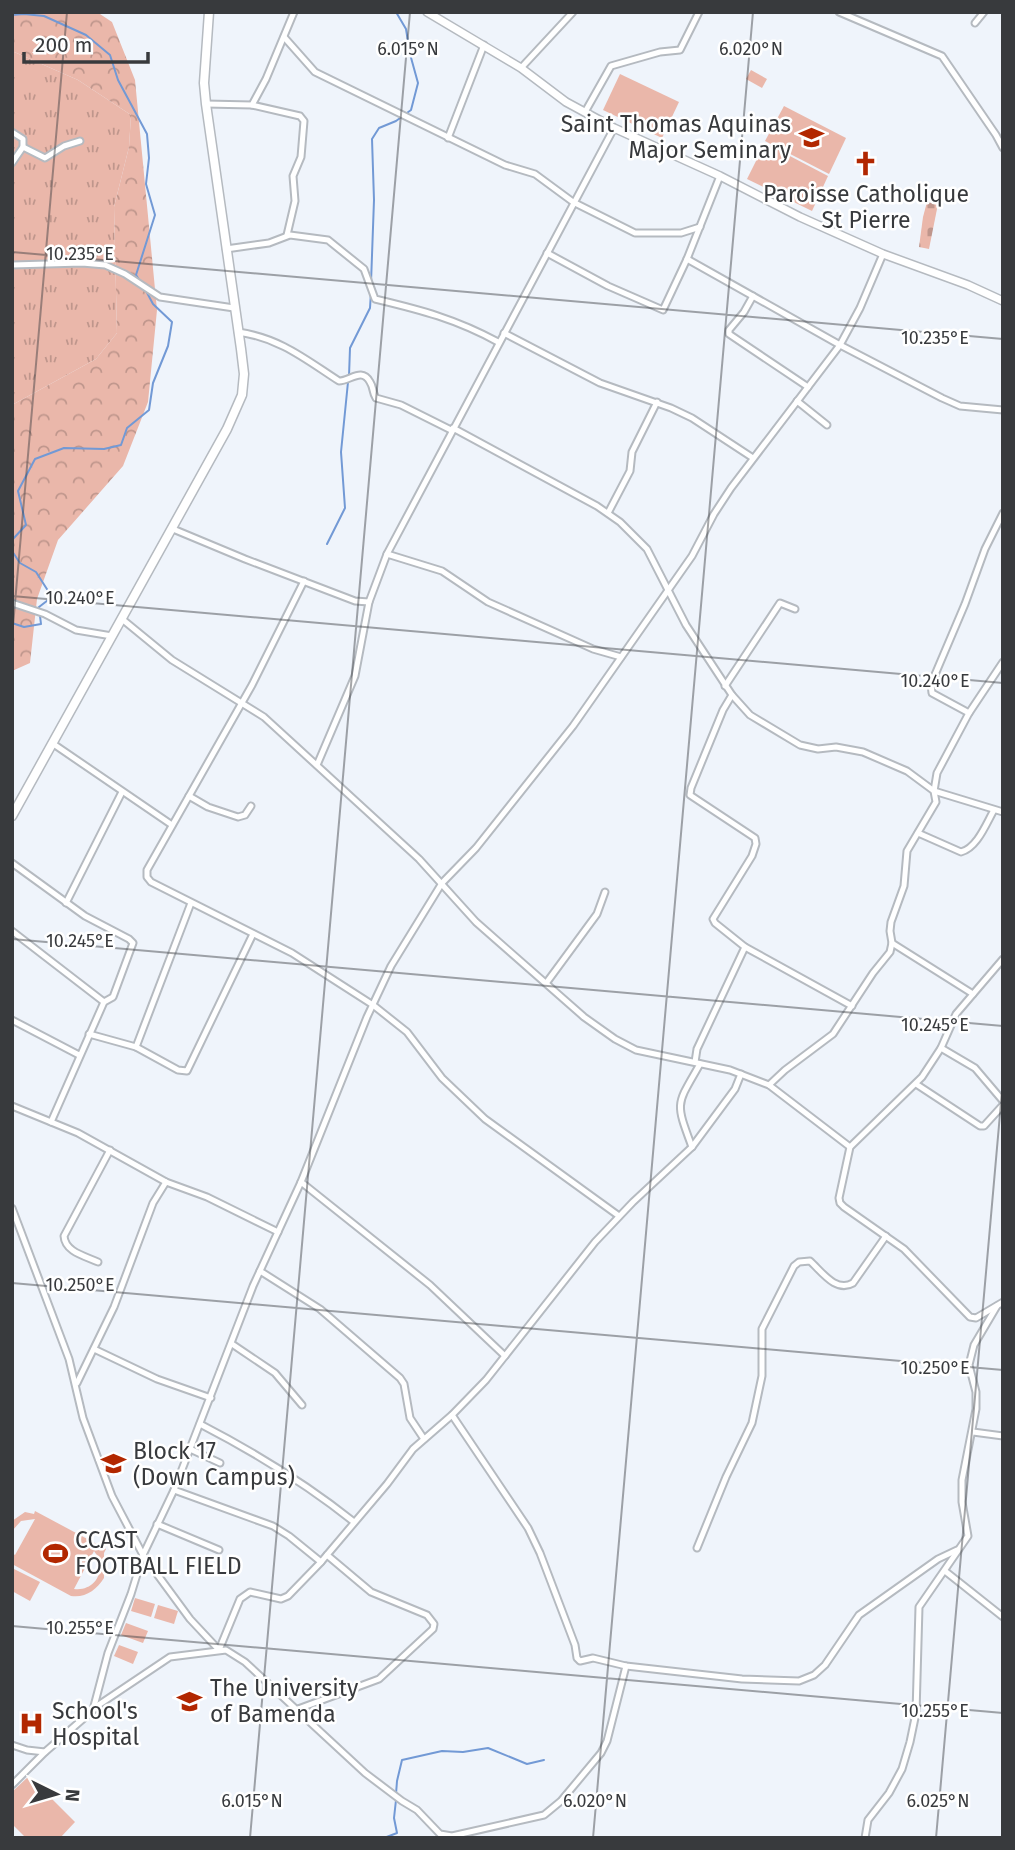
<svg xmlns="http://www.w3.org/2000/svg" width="1015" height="1850" viewBox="0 0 1015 1850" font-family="'Fira Sans',sans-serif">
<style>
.grass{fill:url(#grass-tufts)}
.forest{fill:url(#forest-crowns)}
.cemetery{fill:url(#cemetery-stones)}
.park{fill:#eab7aa;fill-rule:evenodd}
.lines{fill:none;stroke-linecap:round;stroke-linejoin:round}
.stream{stroke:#7299d5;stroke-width:2}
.minor-casing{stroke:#b5bac0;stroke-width:9}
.major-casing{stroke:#b5bac0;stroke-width:10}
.highway-casing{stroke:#b5bac0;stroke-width:11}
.minor{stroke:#fff;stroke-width:5}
.major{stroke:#fff;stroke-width:7}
.highway{stroke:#fff;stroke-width:8}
.ticks{fill:none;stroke:#383a3d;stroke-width:2;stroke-opacity:0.45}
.labels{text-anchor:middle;stroke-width:5;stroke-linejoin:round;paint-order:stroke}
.poi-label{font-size:23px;fill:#383a3d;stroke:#fff;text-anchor:start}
.ticks-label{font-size:18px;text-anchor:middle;fill:#383a3d;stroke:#fff;stroke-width:5;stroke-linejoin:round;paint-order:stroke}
</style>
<defs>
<pattern id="grass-tufts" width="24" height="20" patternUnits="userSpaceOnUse" patternTransform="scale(1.75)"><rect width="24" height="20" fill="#eab7aa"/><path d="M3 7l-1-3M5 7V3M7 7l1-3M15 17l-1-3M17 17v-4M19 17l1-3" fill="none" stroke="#bf968c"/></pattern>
<pattern id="forest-crowns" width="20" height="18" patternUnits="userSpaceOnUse" patternTransform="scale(1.75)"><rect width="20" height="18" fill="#eab7aa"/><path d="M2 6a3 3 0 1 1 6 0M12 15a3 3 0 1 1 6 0" fill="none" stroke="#bf968c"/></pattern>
<pattern id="cemetery-stones" width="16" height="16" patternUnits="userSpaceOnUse" patternTransform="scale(1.75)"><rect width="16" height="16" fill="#eab7aa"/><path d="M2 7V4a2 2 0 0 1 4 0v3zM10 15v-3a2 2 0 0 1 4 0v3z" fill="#bf968c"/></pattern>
</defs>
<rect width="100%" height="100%" fill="#eff4fb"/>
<polygon class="grass" points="12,51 78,80 131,115 129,147 114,207 117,333 96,359 12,405"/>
<polygon class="forest" points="12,12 97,12 112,22 135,80 157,310 148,402 123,466 58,540 37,599 30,663 12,671 12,405 96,359 117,333 114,207 129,147 131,115 78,80 12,51"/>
<polygon class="cemetery" points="927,202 938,204 929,249 919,247 923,217"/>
<g class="park">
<polygon points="751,70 767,79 762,88 746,79"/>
<polygon points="620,74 679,102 662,138 603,110"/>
<polygon points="784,106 846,138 829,174 765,141"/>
<polygon points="765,143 828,176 812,211 747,179"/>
<path d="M35,1511L106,1549L104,1553V1578C96,1590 86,1598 71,1596L12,1564V1553L15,1555L35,1519L21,1521L12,1531V1521L25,1512L34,1514ZM94,1551C108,1568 96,1592 74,1589Z"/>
<polygon points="12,1568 40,1582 30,1601 12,1591"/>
<polygon points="135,1598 155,1604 151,1617 131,1611"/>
<polygon points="158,1605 178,1611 174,1624 154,1618"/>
<polygon points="126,1623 148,1631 143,1643 121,1635"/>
<polygon points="119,1645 138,1652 133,1664 114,1656"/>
<polygon points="29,1776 75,1822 60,1838 26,1838 12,1824 12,1792"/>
</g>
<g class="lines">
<g class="stream">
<polyline points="12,15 24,14 44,16 86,35 110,55 118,80 147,134 149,158 146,184 155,215 136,275 140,281"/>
<polyline points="371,283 374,200 372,139 379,128 396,121 411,110 418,83 410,54 406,29 396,12"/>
<polyline points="349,376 350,348 370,308 371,292"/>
<polyline points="12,540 26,525 18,491 35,459 64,448 104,449 121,445 127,428 149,410 153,383 168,346 172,322 153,304 145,289"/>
<polyline points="327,544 345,508 341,452 348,382"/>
<polyline points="12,551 20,563 36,572 52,597 39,607 39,610"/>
<polyline points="12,623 24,627 41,624 40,616"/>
<polyline points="396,1794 397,1781 402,1760 442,1751 463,1752 488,1748 527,1764 544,1760"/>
<polyline points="384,1838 397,1833 394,1818 396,1800"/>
</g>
<defs>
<g id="minor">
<polyline points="839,12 942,56 996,135 1003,148"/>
<polyline points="975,23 984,12"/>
<polyline points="284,37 315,72 505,165 535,174 573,202 635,233 681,233 700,227"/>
<polyline points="521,68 573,12"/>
<polyline points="206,104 252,105 266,79 294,12"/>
<polyline points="252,105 300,116 304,121 301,157 293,176 295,201 287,235"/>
<polyline points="585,112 611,66 660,52 680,50 699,12"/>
<polyline points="12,132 23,139 23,147"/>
<polyline points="448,138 484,45"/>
<polyline points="12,163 23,147 45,158 64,146 80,141"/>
<path d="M226,249L269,243L290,235L328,240L364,269L375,299C421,310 456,319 498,342"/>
<polyline points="547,253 608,286 663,310 687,259 720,176"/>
<polyline points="687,259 840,345 942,398 960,406 1003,410"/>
<polyline points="12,265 82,263 105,265 125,274 160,297 234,308"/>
<polyline points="753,296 744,312 729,330 729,334 808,387"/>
<path d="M238,332C280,338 305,359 339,381C350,381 362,367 370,382C374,388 372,392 376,398L401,405L451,430"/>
<polyline points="504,333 600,383 671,408 692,418 753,458"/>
<polyline points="797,401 827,425"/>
<polyline points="453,428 597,506 620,522 647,549 686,625 732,695 723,710 691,788 690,795 755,838 756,844 752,856 713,919 715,923 745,947 697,1049 695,1062"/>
<polyline points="608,513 630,471 632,452 657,402"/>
<polyline points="173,529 245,559 355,601 369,602"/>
<polyline points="387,554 442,571 488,602 593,649 621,657"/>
<polyline points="304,581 252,685 147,870 147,877 151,882 292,953 373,1005 407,1032 442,1078 485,1119 619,1216"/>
<polyline points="12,603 45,614 76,630 112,636"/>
<polyline points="122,619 172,660 264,717 419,859 476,922 584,1017 615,1039 636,1050 730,1070 769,1085 850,1147"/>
<polyline points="725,686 780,603 795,609"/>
<polyline points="732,695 750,715 800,745 818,749 836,747 863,752 907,771 934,791 1003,812"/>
<polyline points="969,713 932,693 931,684 965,604 985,549 1003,513"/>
<polyline points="52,743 172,825"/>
<polyline points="317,765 355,676 369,602 387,554 614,128"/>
<polyline points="189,796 208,807 238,817 245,815 251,806"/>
<path d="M918,833L961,852C977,848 986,824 994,810"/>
<polyline points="12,863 85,916 129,939 133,943 113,997 104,1002 51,1122"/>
<polyline points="66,903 122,792"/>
<polyline points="12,931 104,1002"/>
<polyline points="892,943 973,994"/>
<polyline points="745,947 852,1006"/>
<polyline points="1003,959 956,1014 941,1048 922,1077 850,1147 839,1198 840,1203 844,1207 904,1249 970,1317 976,1318 1003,1302"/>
<polyline points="547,982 597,914 605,892"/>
<polyline points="12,1020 79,1055"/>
<polyline points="89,1034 136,1047 178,1070 187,1071 253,934"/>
<polyline points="136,1047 191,903"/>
<polyline points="941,1048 975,1068 1003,1101"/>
<polyline points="916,1084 980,1126 984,1126 1003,1105"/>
<polyline points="769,1085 785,1070 833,1034 873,973 890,952 892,943 890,931 891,922 904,886 907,851 936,802 934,791 937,773 969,713 1003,662"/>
<polyline points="12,1106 78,1133 166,1182 207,1197 278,1232"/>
<path d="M692,1147C675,1101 676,1106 700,1064"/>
<polyline points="301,1182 430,1285 505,1356"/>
<polyline points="12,1208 69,1359 83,1418 112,1496 143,1555 190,1619 219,1650"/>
<path d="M98,1262C85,1256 65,1252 64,1236L110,1150"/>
<polyline points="260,1271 320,1309 400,1378 404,1384 410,1418 424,1439"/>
<polyline points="232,1344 275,1373 302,1405"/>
<polyline points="94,1349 157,1379 211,1398"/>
<polyline points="77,1383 114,1307 153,1203 166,1182"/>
<polyline points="452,1415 528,1528 540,1553 575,1645 577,1658 580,1661 593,1658 626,1666 742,1679 799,1681 814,1675 825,1665 859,1615 938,1559 957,1550"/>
<path d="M200,1424C256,1453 304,1482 354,1522"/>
<polyline points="973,1432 1003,1436"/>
<polyline points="190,1449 220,1463"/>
<polyline points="174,1490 273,1526 289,1536 321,1562"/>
<polyline points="157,1524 219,1550"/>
<path d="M697,1548L726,1477L752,1423L762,1376V1329L794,1266L799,1262L810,1261C822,1272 836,1293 853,1283L886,1236"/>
<polyline points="945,1571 1003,1617"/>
<polyline points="219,1650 240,1599 250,1592 281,1599 288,1596 321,1562 387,1484 413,1449 452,1415 486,1380 595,1242 633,1202 692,1147 735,1089 741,1074"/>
<polyline points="298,1709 379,1679 433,1629 434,1624 427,1615 371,1592 327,1555"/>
<polyline points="93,1710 108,1653 131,1594 143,1555 174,1490 253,1286 301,1182 367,1017 391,966 442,883 476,848 573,726 692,556 714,514 731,488 840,345 860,308 883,254"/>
<polyline points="12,1745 27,1750 45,1752"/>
<polyline points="12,1785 45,1752 100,1704 170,1657 226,1650 245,1662 365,1773 402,1801 417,1810 440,1834 452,1836 544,1815 561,1801 601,1753 607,1741 626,1666"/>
<polyline points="865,1838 868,1820 889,1793 902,1769 910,1742 916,1713 919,1607 968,1536 962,1502 962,1480 976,1409 976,1392 969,1365 974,1345 997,1306"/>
</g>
<polyline id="major" points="427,12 521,68 566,102 614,128 720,176 800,217 883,254 968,285 1003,301"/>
<polyline id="highway" points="12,816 227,429 242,395 244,374 241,349 206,104 204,83 209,12"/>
</defs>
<use href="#minor" class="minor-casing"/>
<use href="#major" class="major-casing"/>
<use href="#highway" class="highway-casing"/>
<use href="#minor" class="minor"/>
<use href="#major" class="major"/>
<use href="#highway" class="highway"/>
</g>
<path class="ticks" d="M12,252L1003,339M12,596L1003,683M12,637L67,12M12,939L1003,1026M12,1283L1003,1370M12,1626L1003,1713M250,1838L410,12M593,1838L753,12M936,1838L1003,1080"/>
<defs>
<symbol id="university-bare" viewBox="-9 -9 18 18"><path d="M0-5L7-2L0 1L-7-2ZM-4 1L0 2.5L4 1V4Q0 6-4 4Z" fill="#b22700" stroke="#fff" stroke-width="2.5" paint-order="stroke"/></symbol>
<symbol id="church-bare" viewBox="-9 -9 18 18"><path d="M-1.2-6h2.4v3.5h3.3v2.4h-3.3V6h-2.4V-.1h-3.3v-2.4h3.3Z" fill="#b22700" stroke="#fff" stroke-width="2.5" paint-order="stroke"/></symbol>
<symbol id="stadium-bare" viewBox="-9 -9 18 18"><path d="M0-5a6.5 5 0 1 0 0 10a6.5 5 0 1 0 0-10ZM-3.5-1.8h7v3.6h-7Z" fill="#b22700" stroke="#fff" stroke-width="2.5" paint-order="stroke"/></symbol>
<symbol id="hospital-bare" viewBox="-9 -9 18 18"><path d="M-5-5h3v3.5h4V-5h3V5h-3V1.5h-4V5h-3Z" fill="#b22700" stroke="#fff" stroke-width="2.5" paint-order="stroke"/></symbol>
</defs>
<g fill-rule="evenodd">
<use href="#university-bare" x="794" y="120" width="35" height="35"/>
<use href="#church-bare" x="848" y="146" width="35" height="35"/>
<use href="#university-bare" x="96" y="1446" width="35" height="35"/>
<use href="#stadium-bare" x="38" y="1536" width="35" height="35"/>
<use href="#university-bare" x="172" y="1684" width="35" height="35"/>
<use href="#hospital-bare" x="14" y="1706" width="35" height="35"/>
</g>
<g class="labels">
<g class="poi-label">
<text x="791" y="132" text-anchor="end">Saint Thomas Aquinas<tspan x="791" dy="26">Major Seminary</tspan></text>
<text x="866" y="202" text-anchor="middle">Paroisse Catholique<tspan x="866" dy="26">St Pierre</tspan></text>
<text x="133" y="1459">Block 17<tspan x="133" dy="26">(Down Campus)</tspan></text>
<text x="75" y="1548">CCAST<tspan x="75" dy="26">FOOTBALL FIELD</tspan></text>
<text x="210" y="1696">The University<tspan x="210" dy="26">of Bamenda</tspan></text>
<text x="52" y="1719">School's<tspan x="52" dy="26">Hospital</tspan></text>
</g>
</g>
<g class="ticks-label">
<text x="408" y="55">6.015°N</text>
<text x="751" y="55">6.020°N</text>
<text x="80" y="260">10.235°E</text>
<text x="935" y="344">10.235°E</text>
<text x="80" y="604">10.240°E</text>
<text x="935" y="687">10.240°E</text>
<text x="80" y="947">10.245°E</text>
<text x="935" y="1031">10.245°E</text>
<text x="80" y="1291">10.250°E</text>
<text x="935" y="1374">10.250°E</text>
<text x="80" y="1634">10.255°E</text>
<text x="935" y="1717">10.255°E</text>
<text x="252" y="1807">6.015°N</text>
<text x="595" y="1807">6.020°N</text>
<text x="938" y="1807">6.025°N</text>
</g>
<rect width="1015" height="1850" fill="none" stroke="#383a3d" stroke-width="28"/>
<g transform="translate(56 1794) rotate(95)" stroke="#ffffff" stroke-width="5" paint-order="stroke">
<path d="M0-5L12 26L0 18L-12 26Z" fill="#383a3d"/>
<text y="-10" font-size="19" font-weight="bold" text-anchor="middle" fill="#383a3d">N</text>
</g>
<path d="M24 52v10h124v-10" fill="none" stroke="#383a3d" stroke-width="3.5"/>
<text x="35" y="52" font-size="21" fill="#383a3d" stroke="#ffffff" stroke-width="5" paint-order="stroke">200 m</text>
</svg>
